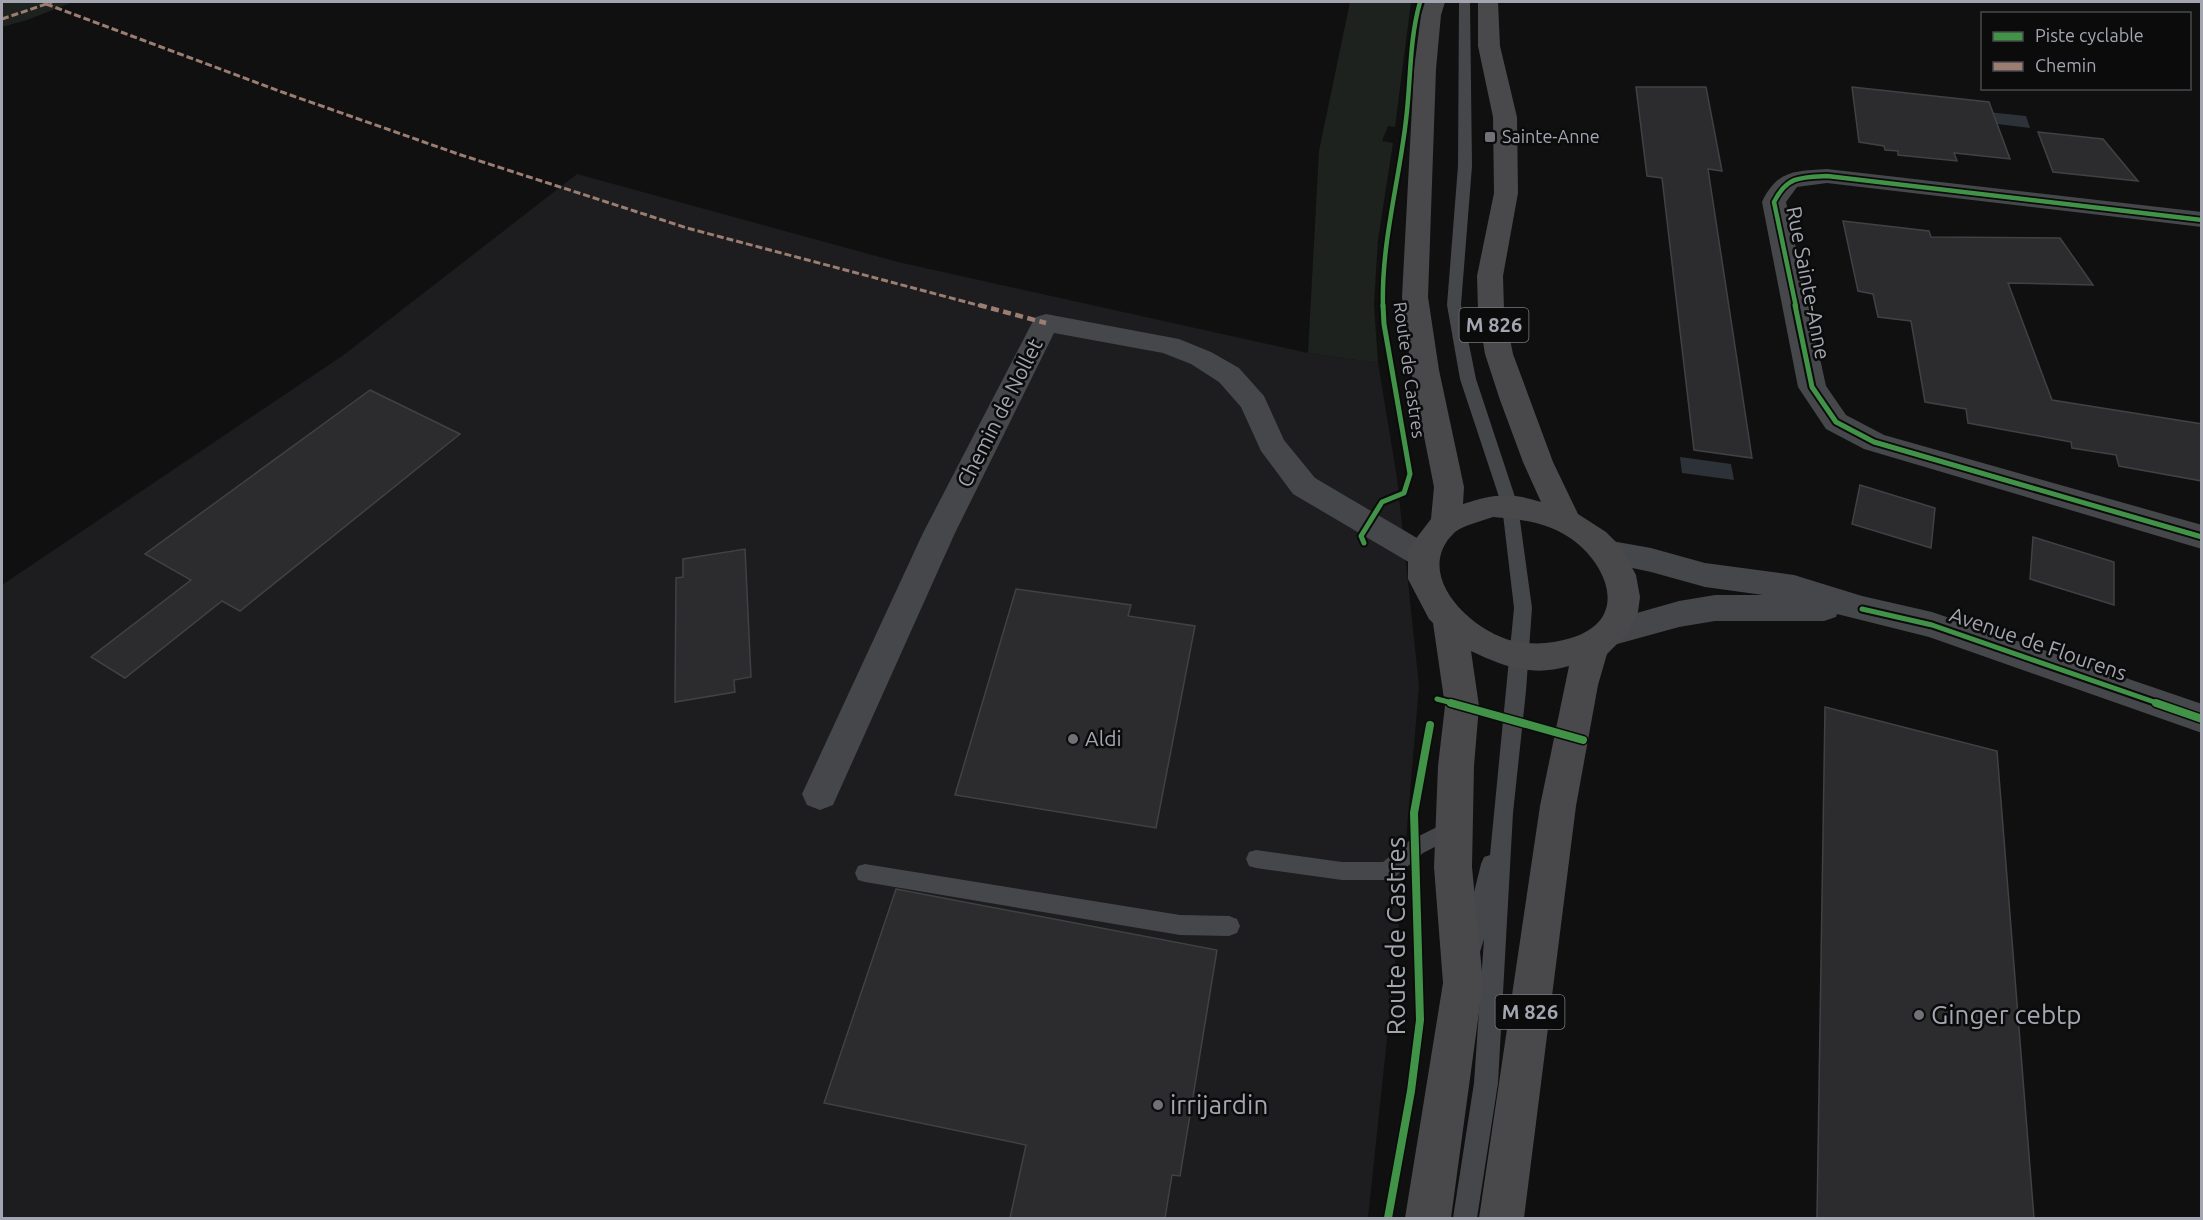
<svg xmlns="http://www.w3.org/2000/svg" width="2203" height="1220" viewBox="0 0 2203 1220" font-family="Ubuntu,sans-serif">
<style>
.built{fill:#1d1d1f}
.green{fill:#1d221e}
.water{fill:#2c3238}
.building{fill:#2c2c2e;stroke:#404144;stroke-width:1.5}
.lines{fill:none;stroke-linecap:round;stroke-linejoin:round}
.service{fill:#46474a;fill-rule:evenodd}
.minor{fill:#46474a;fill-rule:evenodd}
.tertiary{fill:#46474a;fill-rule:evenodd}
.primary{fill:#49494c;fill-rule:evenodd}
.quiet-far1{stroke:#9b7d72;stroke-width:3;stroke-dasharray:7 3;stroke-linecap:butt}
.quiet{stroke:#9b7d72;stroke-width:4.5;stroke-dasharray:8 4.5;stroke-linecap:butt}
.cycleway-far2-casing{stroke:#0b0b0c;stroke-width:8}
.cycleway-far1-casing{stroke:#0b0b0c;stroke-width:9}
.cycleway-casing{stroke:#0b0b0c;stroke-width:11}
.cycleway-far2{stroke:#419447;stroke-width:4.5}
.cycleway-far1{stroke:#419447;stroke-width:5}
.cycleway{stroke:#419447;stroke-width:8}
.poi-dot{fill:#707278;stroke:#0b0b0c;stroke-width:2}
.labels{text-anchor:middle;stroke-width:5;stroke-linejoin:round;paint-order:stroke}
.far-poi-label{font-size:18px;fill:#a3a6b0;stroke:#0b0b0c;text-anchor:start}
.far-street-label{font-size:18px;fill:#a3a6b0;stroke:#0b0b0c}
.shield{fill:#0b0b0c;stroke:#75787f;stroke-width:1.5}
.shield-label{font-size:20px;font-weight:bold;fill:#a3a6b0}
.street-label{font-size:21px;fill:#a3a6b0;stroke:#0b0b0c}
.poi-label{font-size:21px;fill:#a3a6b0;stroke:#0b0b0c;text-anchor:start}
.near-street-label{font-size:26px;fill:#a3a6b0;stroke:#0b0b0c}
.near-poi-label{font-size:26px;fill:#a3a6b0;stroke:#0b0b0c;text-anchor:start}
</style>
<rect width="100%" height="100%" fill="#101011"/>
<polygon class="built" points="577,174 898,262 1308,353 1378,363 1397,478 1419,686 1398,935 1368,1218 2,1218 2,585 345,354"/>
<g class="green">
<polygon points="2,2 73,2 27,20 2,27"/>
<polygon points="1350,2 1411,2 1395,127 1388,126 1382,141 1393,143 1378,240 1374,304 1378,363 1308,353 1319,151"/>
</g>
<g class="water">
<polygon points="1978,111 2026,116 2030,128 1981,122"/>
<polygon points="1680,457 1731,464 1734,480 1682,473"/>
</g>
<g class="building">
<polygon points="1636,87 1706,87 1722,171 1708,169 1752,458 1694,450 1662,178 1647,176"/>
<polygon points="1852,87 1989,102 2010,159 1954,153 1957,161 1898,155 1898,151 1885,150 1884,146 1859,142"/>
<polygon points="2038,132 2103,139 2138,181 2053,172"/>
<polygon points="1843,221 1929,231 1931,237 2060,238 2093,285 2008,283 2052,400 2202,424 2202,481 2119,466 2116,455 2072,448 2071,442 1968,423 1966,409 1925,402 1911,321 1878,317 1873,294 1858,291"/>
<polygon points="370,390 460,434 240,611 222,601 125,678 91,657 191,580 145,554"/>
<polygon points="1860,485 1935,508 1931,548 1852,524"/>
<polygon points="2033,537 2114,562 2114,605 2030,579"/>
<polygon points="745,549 751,677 734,680 735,692 675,702 676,578 683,577 683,559"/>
<polygon points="1016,589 1131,605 1128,616 1195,626 1156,828 955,795"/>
<polygon points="1825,707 1997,751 2034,1218 1817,1218"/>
<polygon points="896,889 1217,950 1180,1176 1172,1175 1165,1218 1010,1218 1026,1145 824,1103"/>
</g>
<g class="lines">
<g class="service">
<polygon points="1459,2 1470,2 1472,166 1461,305 1476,379 1518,506 1532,608 1526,691 1513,813 1498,1083 1477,1218 1453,1218 1474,1083 1484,939 1480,952 1472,955 1464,952 1461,945 1481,864 1484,857 1490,855 1514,608 1502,506 1460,379 1447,305 1458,166"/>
<polygon points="1455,818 1462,821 1465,827 1462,833 1423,853 1394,878 1387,880 1342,880 1256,868 1249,866 1246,859 1249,852 1256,850 1342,862 1383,862 1409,841"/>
<polygon points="865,864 1180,915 1229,916 1237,919 1240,926 1237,933 1229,936 1180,935 865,882 858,880 855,873 858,866"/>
</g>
<g class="minor">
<path d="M1827,169L2202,212V227L1827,183L1797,187L1786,202L1826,386L1846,415L1884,435L2202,525V549L1864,449L1826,429L1798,387L1762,202C1777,170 1795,171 1827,169Z"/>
<polygon points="1046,314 1179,339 1211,352 1239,368 1264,396 1284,440 1315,478 1434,548 1439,556 1434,564 1423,568 1412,564 1293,494 1261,451 1241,407 1219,382 1191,364 1163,353 1054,333 955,533 833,805 820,810 807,805 802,794 923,533 1032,323 1036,317"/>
</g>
<polygon class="tertiary" points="1606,540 1651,548 1705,563 1794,575 1862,596 1932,612 2202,704 2202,733 1929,637 1837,614 1836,617 1824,621 1715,621 1679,627 1610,646 1598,642 1593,633 1598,624 1679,601 1715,595 1763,595 1705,587 1651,572 1595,560 1590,552 1595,544"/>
<path class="primary" d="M1425,2H1445L1441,15L1436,69L1428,297L1439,370L1464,487L1463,504C1492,494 1511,492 1541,502L1523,462L1500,400L1485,354L1478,310L1477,276L1494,193L1493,117L1478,46V2H1498L1500,46L1517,117L1518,193L1503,276L1504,310L1513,354L1553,462L1578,514L1606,532L1621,547L1636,575L1640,597L1638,612L1627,634L1607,654L1598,685L1576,806L1524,1218H1479L1540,806L1569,666C1533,677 1504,667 1471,651L1479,706L1474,766L1472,867L1483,983L1451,1218H1405L1443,983L1434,867L1438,766L1445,706L1433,623L1429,619L1408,579V549L1431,519L1434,487L1411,370L1402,297L1414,69L1421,15ZM1493,517C1519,519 1544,522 1567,536C1607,561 1632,620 1571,638C1552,644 1533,645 1513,641C1470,631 1411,573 1455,532C1464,525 1482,521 1493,517Z"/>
<g class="quiet-far1">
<polyline points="46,4 279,91 458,154 687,228 985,307"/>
<polyline points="2,19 52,2"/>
</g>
<polyline class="quiet" points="979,305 1046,323"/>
<defs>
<g id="cycleway-far2">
<path d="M1383,307C1381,244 1399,182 1406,120C1411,80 1409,41 1420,2"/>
<path d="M1796,307L1774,202C1787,176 1801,177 1827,176L2202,220"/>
</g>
<g id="cycleway-far1">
<polyline points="1795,305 1812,387 1836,422 1874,442 2202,537"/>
<polyline points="1364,543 1361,536 1382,502 1404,493 1410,474 1384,324 1383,305"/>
<polyline points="1862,609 1932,625 2160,704"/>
<polyline points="1437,699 1456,704"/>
</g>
<g id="cycleway">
<polyline points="1451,703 1583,740"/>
<polyline points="2156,703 2202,719"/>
<polyline points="1388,1218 1411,1091 1420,1020 1414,813 1430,725"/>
</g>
</defs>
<use href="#cycleway-far2" class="cycleway-far2-casing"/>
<use href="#cycleway-far1" class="cycleway-far1-casing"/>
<use href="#cycleway" class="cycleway-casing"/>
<use href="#cycleway-far2" class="cycleway-far2"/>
<use href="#cycleway-far1" class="cycleway-far1"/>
<use href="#cycleway" class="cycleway"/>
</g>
<g class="poi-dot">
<rect x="1484" y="131" width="12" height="12" rx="3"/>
<circle cx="1073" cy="739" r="6"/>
<circle cx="1919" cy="1015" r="6"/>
<circle cx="1158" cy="1105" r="6"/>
</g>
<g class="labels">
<g class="far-poi-label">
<text x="1502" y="143">Sainte-Anne</text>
</g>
<g class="far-street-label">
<text transform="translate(1409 370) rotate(82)" y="6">Route de Castres</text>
</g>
<g class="shield">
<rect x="1459.5" y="308" width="69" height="34" rx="4.5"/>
<rect x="1495.5" y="995" width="69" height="34" rx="4.5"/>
</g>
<g class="shield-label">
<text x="1494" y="332">M 826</text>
<text x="1530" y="1019">M 826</text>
</g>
<g class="street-label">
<text transform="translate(1808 283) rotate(79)" y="7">Rue Sainte-Anne</text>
<text transform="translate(1000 413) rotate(-63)" y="7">Chemin de Nollet</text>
<text transform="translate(2038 644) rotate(19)" y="7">Avenue de Flourens</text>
</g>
<g class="poi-label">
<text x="1085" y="746">Aldi</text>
</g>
<g class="near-street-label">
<text transform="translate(1396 936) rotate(-90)" y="9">Route de Castres</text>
</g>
<g class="near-poi-label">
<text x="1931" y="1024">Ginger cebtp</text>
<text x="1170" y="1114">irrijardin</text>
</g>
</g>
<rect width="2203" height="1220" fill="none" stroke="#a3a6b0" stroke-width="6"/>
<rect x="1981" y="12" width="210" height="78" fill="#0b0b0c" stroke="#48494e" stroke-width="1.5"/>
<rect x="1993" y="32" width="30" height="9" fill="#419447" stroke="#48494e" stroke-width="1.5"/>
<text x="2035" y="42" font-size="18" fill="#a3a6b0">Piste cyclable</text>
<rect x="1993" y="62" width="30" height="9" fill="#9b7d72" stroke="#48494e" stroke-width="1.5"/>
<text x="2035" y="72" font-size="18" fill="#a3a6b0">Chemin</text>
</svg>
